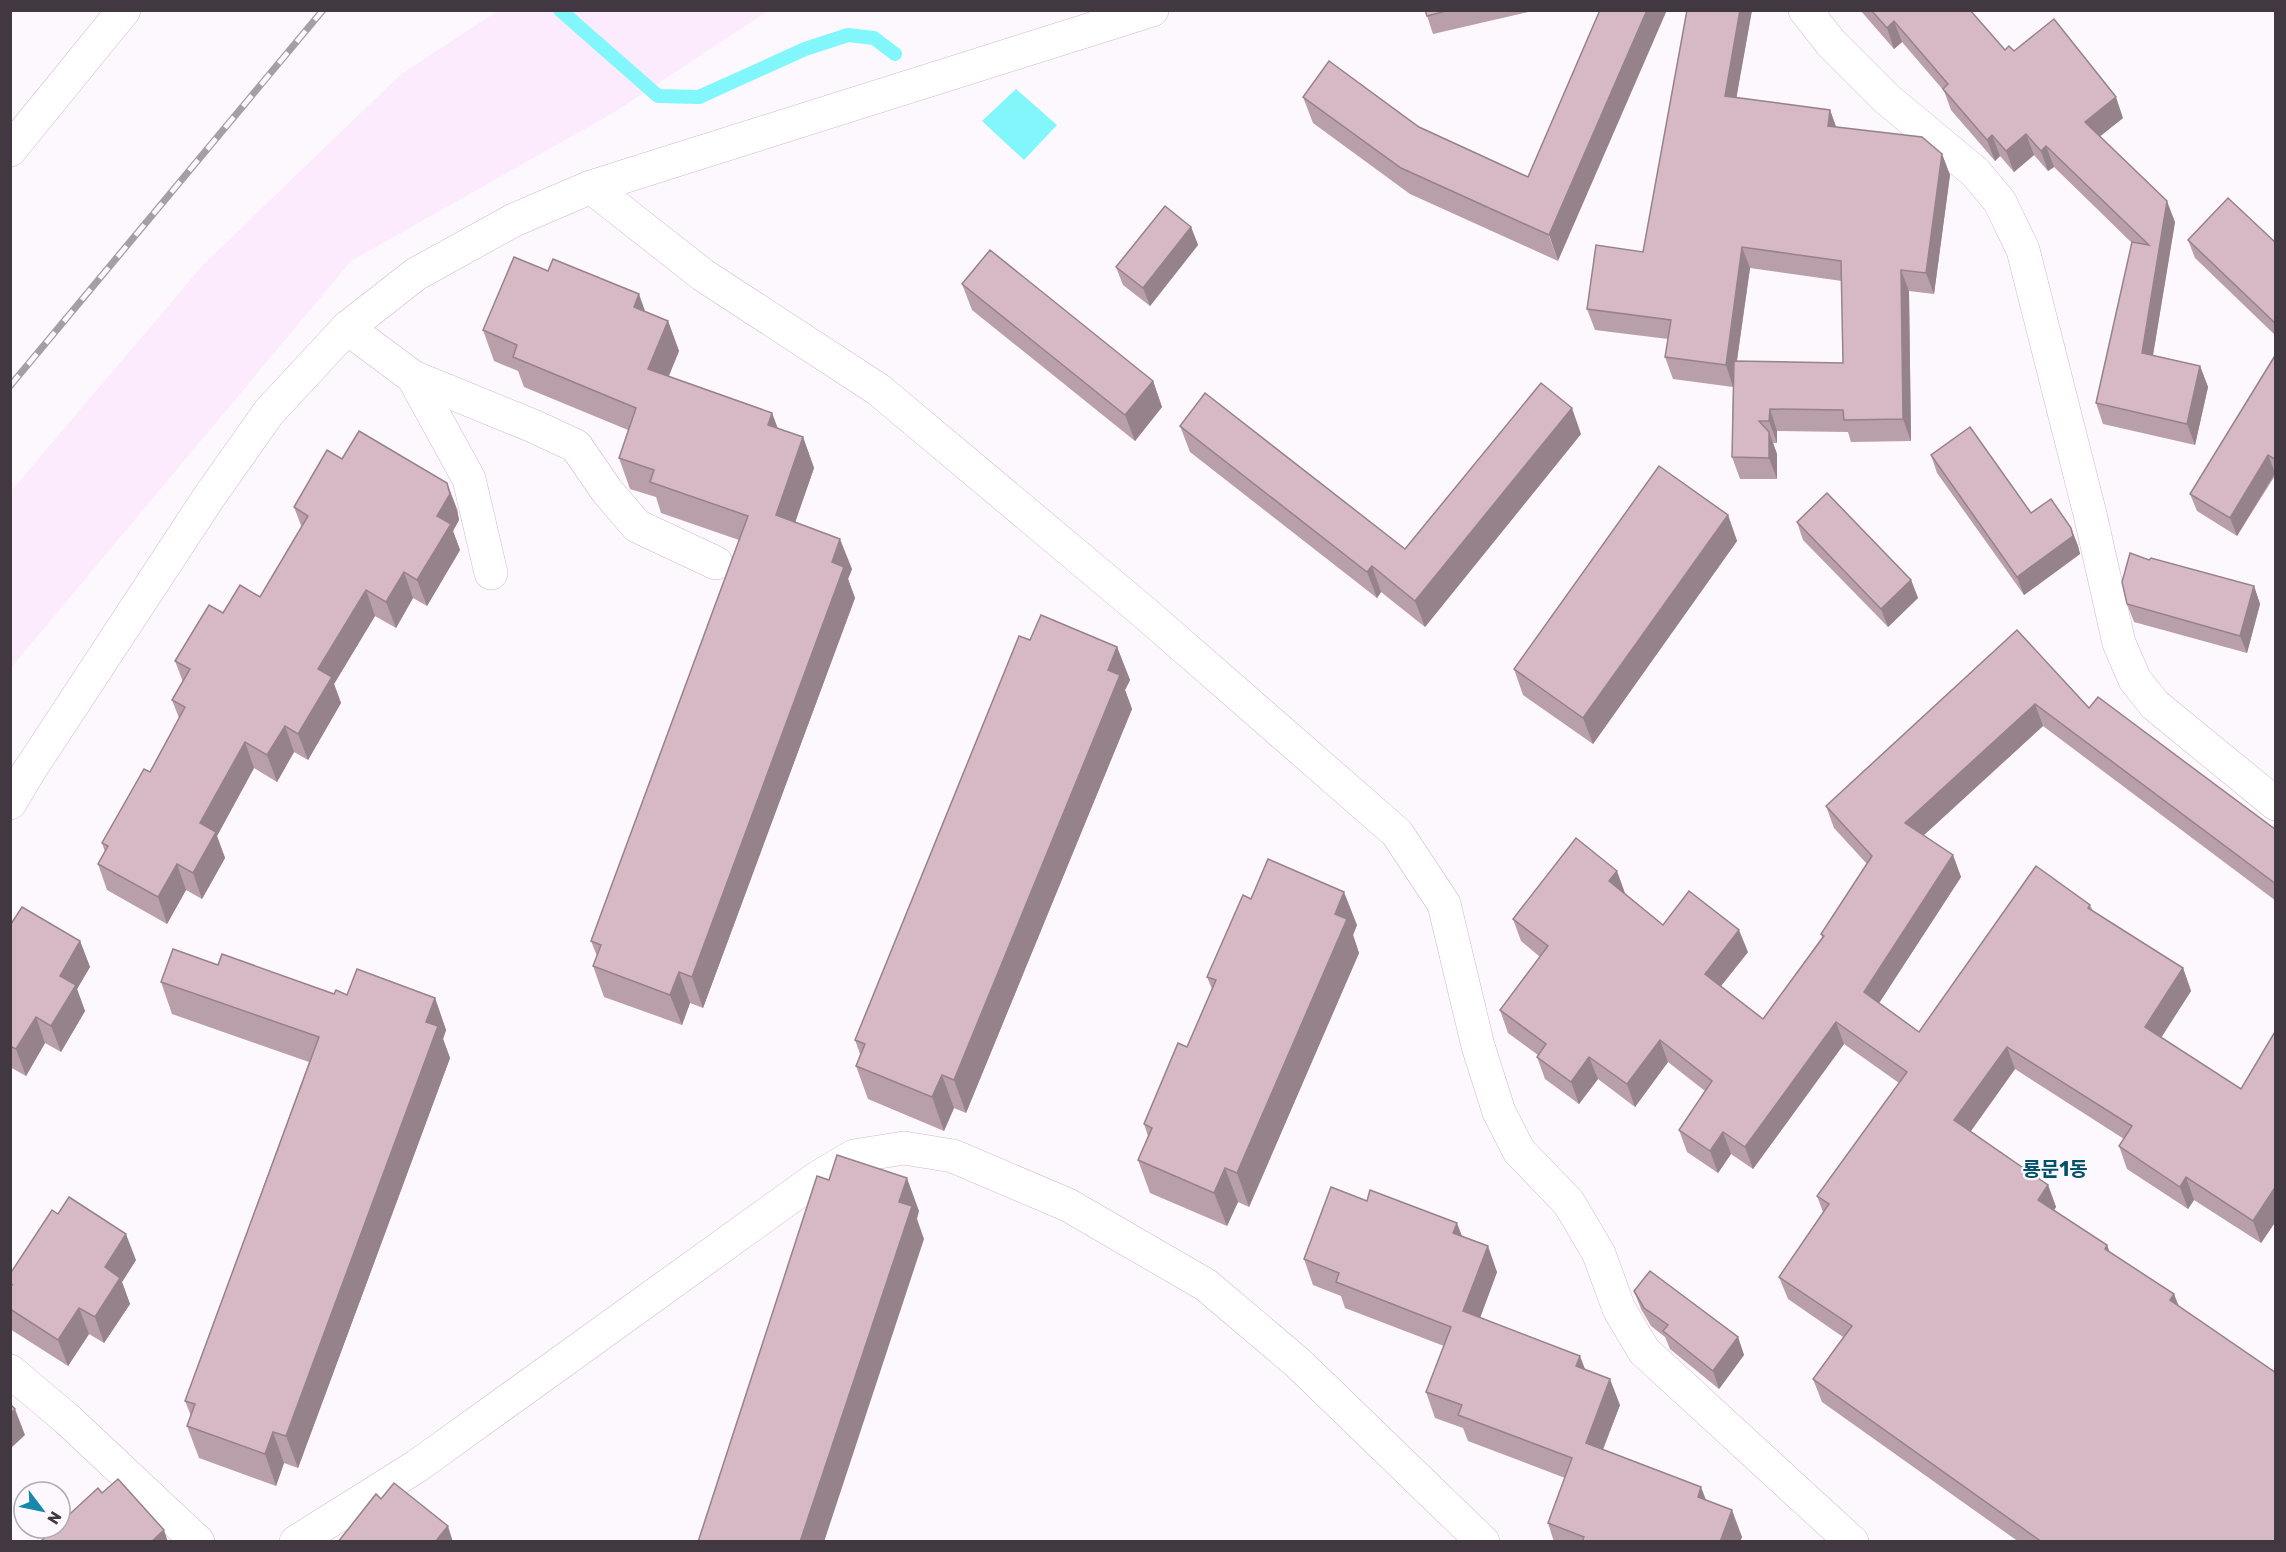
<svg xmlns="http://www.w3.org/2000/svg" width="2286" height="1552" viewBox="0 0 2286 1552" font-family="Rubik,'Noto Sans KR',sans-serif">
<style>
.built{fill:#fcebfd}
.water{fill:#81f7fc}
.lines{fill:none;stroke-linecap:round;stroke-linejoin:round}
.stream{stroke:#81f7fc;stroke-width:14}
.minor-casing{stroke:#ceb9cf;stroke-width:34}
.minor{stroke:#fff;stroke-width:33}
.rail-casing{stroke:#a59ea5;stroke-width:7}
.rail{stroke:#fdf8fd;stroke-width:4.5;stroke-dasharray:14;stroke-linecap:butt}
.wall{fill:#b99faa;fill-rule:evenodd}
.shaded-wall{fill:#96828b}
.building{fill:#d7b9c6;stroke:#96828b;stroke-width:1.5}
.labels{text-anchor:middle;stroke-width:4.5;stroke-linejoin:round;paint-order:stroke}
.quarter-label{font-size:20px;font-weight:bold;fill:#00526b;stroke:#fdf8fd}
</style>
<rect width="100%" height="100%" fill="#fdf8fd"/>
<polygon class="built" points="499,10 768,11 613,113 351,261 11,668 11,491 203,265 400,75"/>
<polygon class="water" points="1016,89 1057,125 1024,160 982,121"/>
<g class="lines">
<polyline class="stream" points="560,10 658,96 699,97 805,49 848,35 874,38 895,54"/>
<defs>
<g id="minor">
<polyline points="1805,10 1831,43 1887,99 1976,173 2000,202 2023,250 2090,514 2119,643 2135,680 2155,705 2276,804"/>
<polyline points="10,150 124,10"/>
<polyline points="591,187 703,275 879,390 1145,613 1397,833 1444,904 1478,1046 1499,1112 1519,1151 1569,1203 1599,1254 1619,1309 1644,1351 1852,1542"/>
<polyline points="347,328 413,377 533,426 576,446 607,491 637,526 716,563"/>
<polyline points="413,377 469,479 491,573"/>
<polyline points="10,803 29,771 209,497 269,412 347,328 416,274 514,220 591,187 1152,10"/>
<polyline points="10,1371 66,1418 198,1542"/>
<polyline points="296,1542 417,1466 817,1178 854,1156 904,1148 953,1156 1068,1205 1206,1285 1298,1363 1483,1542"/>
</g>
</defs>
<use href="#minor" class="minor-casing"/>
<use href="#minor" class="minor"/>
<defs>
<polyline id="rail" points="10,386 323,10"/>
</defs>
<use href="#rail" class="rail-casing"/>
<use href="#rail" class="rail"/>
</g>
<g class="wall">
<polygon points="1425,10 1533,10 1533,11 1433,34"/>
<path d="M1687,10H1752L1736,98L1830,110L1836,127L1942,154L1950,175L1934,294L1909,291L1911,441L1851,442L1848,432L1777,431V443H1773L1777,454V479H1740L1732,457L1733,387L1673,379L1665,357L1668,339L1595,330L1587,309L1643,252ZM1750,268L1842,281L1843,363L1737,361Z"/>
<polygon points="1860,10 1970,10 2005,50 2014,51 2123,118 2100,136 2175,222 2153,355 2200,366 2208,387 2195,445 2103,424 2096,403 2132,243 2054,167 2048,171 2034,155 2014,172 2000,156 1995,161 1951,110 1944,91 1902,42 1894,49"/>
<polygon points="1303,97 1528,177 1558,261 1410,194 1313,123"/>
<polygon points="1191,227 1198,245 1150,306 1123,285 1116,267"/>
<polygon points="2188,240 2276,243 2276,336 2195,258"/>
<polygon points="962,284 1153,381 1162,407 1135,441 972,310"/>
<polygon points="646,312 668,321 679,351 669,376 772,413 778,429 803,437 814,468 795,522 852,569 848,579 855,598 703,1008 690,1003 682,1025 604,997 593,966 597,956 591,941 739,540 661,513 656,497 630,489 619,458 628,430 524,387 518,371 494,361 483,330"/>
<polygon points="2276,354 2276,474 2237,536 2197,511 2190,494"/>
<polygon points="1180,426 1405,549 1581,434 1425,627 1381,592 1377,598 1190,452"/>
<polygon points="1931,455 2031,513 2071,528 2078,546 2080,554 2024,595 1937,473"/>
<polygon points="294,507 457,509 459,520 453,531 460,550 427,606 413,598 396,628 375,616 334,684 341,703 308,760 294,752 277,782 254,768 217,836 225,858 202,899 186,890 167,924 107,890 98,864 105,852 102,843 150,772 179,718 172,700 183,682 175,661 223,613 260,597 302,528"/>
<polygon points="1728,515 1737,541 1593,744 1523,695 1514,669"/>
<polygon points="1797,522 1911,580 1918,598 1888,627 1803,540"/>
<polygon points="2254,586 2260,604 2247,653 2134,622 2127,604"/>
<polygon points="2017,630 2089,708 2276,830 2276,901 2043,726 1924,835 1953,855 1961,877 1879,1003 1919,1032 2090,905 2093,911 2183,968 2191,991 2161,1037 2241,1089 2276,1030 2276,1221 2261,1243 2194,1200 2188,1209 2127,1169 2119,1146 2124,1139 2015,1069 1971,1131 2048,1185 2056,1207 2054,1210 2107,1245 2110,1253 2174,1294 2276,1542 2019,1542 1822,1402 1813,1379 1843,1337 1788,1299 1779,1277 1823,1212 1817,1196 1899,1083 1844,1044 1753,1169 1731,1154 1718,1173 1687,1152 1679,1130 1705,1091 1668,1062 1635,1107 1598,1079 1579,1104 1545,1079 1537,1057 1538,1055 1508,1033 1500,1010 1540,957 1521,941 1513,919 1625,893 1663,925 1748,952 1721,986 1763,1019 1822,937 1821,934 1867,864 1834,828 1826,806"/>
<polygon points="1030,640 1117,647 1130,680 1125,690 1132,709 966,1113 954,1108 944,1131 868,1099 856,1066 860,1054 855,1040"/>
<polygon points="1251,899 1357,925 1353,935 1359,953 1249,1207 1238,1202 1227,1226 1150,1193 1138,1160 1148,1136 1144,1124 1187,1047 1212,989 1207,977"/>
<polygon points="10,923 80,941 90,967 77,989 85,1011 61,1052 45,1043 26,1076 10,1067"/>
<polygon points="218,965 334,994 435,998 446,1030 443,1039 450,1058 298,1468 284,1463 276,1486 199,1458 187,1426 191,1416 185,1401 309,1062 172,1014 161,982"/>
<polygon points="1462,1237 1497,1272 1480,1318 1585,1369 1620,1405 1603,1450 1706,1500 1742,1537 1740,1542 1554,1542 1548,1523 1565,1478 1468,1441 1463,1428 1435,1418 1426,1392 1444,1346 1345,1308 1341,1296 1313,1285 1304,1259"/>
<polygon points="136,1260 122,1282 130,1304 104,1343 89,1334 68,1366 10,1329 10,1274"/>
<polygon points="1634,1291 1738,1337 1744,1355 1719,1389 1670,1349 1665,1337 1651,1326 1641,1309"/>
</g>
<g class="shaded-wall">
<polygon points="1647,10 1667,10 1558,261 1549,235"/>
<polygon points="1740,10 1752,10 1733,117 1725,96"/>
<polygon points="1894,21 1902,42 1894,49 1887,28"/>
<polygon points="2116,97 2123,118 2093,142 2085,122"/>
<polygon points="1830,110 1838,132 1828,126"/>
<polygon points="2026,134 2034,155 2014,172 2006,151"/>
<polygon points="1992,135 2000,156 1995,161 1987,140"/>
<polygon points="2046,146 2054,167 2048,171 2041,151"/>
<polygon points="1942,154 1950,175 1934,294 1926,273"/>
<polygon points="2167,201 2175,222 2150,373 2142,353"/>
<polygon points="1191,227 1198,245 1150,306 1143,288"/>
<polygon points="1742,247 1750,268 1733,387 1726,365"/>
<polygon points="1901,270 1909,291 1911,441 1903,419"/>
<polygon points="639,294 650,325 634,307"/>
<polygon points="668,321 679,351 659,399 648,369"/>
<polygon points="2200,366 2208,387 2195,445 2187,424"/>
<polygon points="1153,381 1162,407 1135,441 1125,415"/>
<polygon points="1572,408 1581,434 1425,627 1415,601"/>
<polygon points="1770,409 1777,431 1777,443 1769,421"/>
<polygon points="772,413 783,443 768,425"/>
<polygon points="1769,432 1777,454 1777,479 1769,458"/>
<polygon points="803,437 814,468 787,546 776,515"/>
<polygon points="2268,455 2275,473 2237,536 2230,518"/>
<polygon points="447,483 457,509 459,520 453,531 460,550 427,606 417,580"/>
<polygon points="1728,515 1737,541 1593,744 1583,718"/>
<polygon points="2071,528 2078,546 2080,554 2024,595 2017,577"/>
<polygon points="840,539 852,569 848,579 855,598 703,1008 692,977 832,562"/>
<polygon points="1372,566 1381,592 1377,598 1367,572"/>
<polygon points="404,572 413,598 396,628 386,602"/>
<polygon points="1911,580 1918,598 1888,627 1881,609"/>
<polygon points="2254,586 2260,604 2247,653 2240,636"/>
<polygon points="366,590 375,616 334,684 341,703 308,760 298,734 318,669"/>
<polygon points="1117,647 1130,680 1125,690 1132,709 966,1113 954,1080"/>
<polygon points="2035,704 2043,726 1913,845 1905,823"/>
<polygon points="285,726 294,752 277,782 267,755"/>
<polygon points="245,742 254,768 217,836 225,858 202,899 193,873 200,823"/>
<polygon points="1953,855 1961,877 1872,1014 1864,992"/>
<polygon points="177,864 186,890 167,924 158,897"/>
<polygon points="1617,871 1625,893 1617,903 1609,881"/>
<polygon points="1344,892 1357,925 1353,935 1359,953 1249,1207 1237,1173 1335,914"/>
<polygon points="1739,930 1748,952 1713,996 1705,974"/>
<polygon points="80,941 90,967 77,989 85,1011 61,1052 51,1026 60,976"/>
<polygon points="2183,968 2191,991 2154,1049 2145,1027"/>
<polygon points="679,972 690,1003 682,1025 670,995"/>
<polygon points="435,998 446,1030 443,1039 450,1058 298,1468 286,1436 426,1022"/>
<polygon points="36,1017 45,1043 26,1076 16,1049"/>
<polygon points="1836,1022 1844,1044 1753,1169 1745,1147"/>
<polygon points="1660,1040 1668,1062 1635,1107 1627,1084"/>
<polygon points="2007,1047 2015,1069 1963,1142 1954,1120"/>
<polygon points="1589,1057 1598,1079 1579,1104 1571,1082"/>
<polygon points="942,1075 954,1108 944,1131 932,1097"/>
<polygon points="1723,1132 1731,1154 1718,1173 1710,1151"/>
<polygon points="1225,1168 1238,1202 1227,1226 1214,1193"/>
<polygon points="2186,1177 2194,1200 2188,1209 2180,1187"/>
<polygon points="907,1178 919,1211 917,1219 924,1239 824,1542 800,1542 899,1202"/>
<polygon points="2048,1185 2056,1207 2046,1222 2038,1200"/>
<polygon points="2276,1186 2276,1221 2261,1243 2253,1221"/>
<polygon points="1457,1223 1467,1249 1453,1233"/>
<polygon points="126,1234 136,1260 122,1282 130,1304 104,1343 95,1317 105,1267"/>
<polygon points="2107,1245 2115,1268 2105,1249"/>
<polygon points="1488,1246 1497,1272 1473,1337 1463,1311"/>
<polygon points="2174,1294 2182,1317 2170,1300"/>
<polygon points="79,1308 89,1334 68,1366 58,1340"/>
<polygon points="1738,1337 1744,1355 1719,1389 1713,1371"/>
<polygon points="1580,1356 1590,1382 1576,1366"/>
<polygon points="1610,1379 1620,1405 1595,1469 1586,1443"/>
<polygon points="15,1409 25,1435 10,1449 10,1414"/>
<polygon points="273,1432 284,1463 276,1486 265,1454"/>
<polygon points="1701,1487 1711,1513 1698,1497"/>
<polygon points="1732,1510 1742,1537 1740,1542 1720,1542"/>
<polygon points="448,1526 453,1542 435,1542"/>
<polygon points="164,1530 168,1542 151,1542"/>
</g>
<g class="building">
<polygon points="1425,10 1450,10 1427,16"/>
<polygon points="1600,10 1647,10 1549,235 1401,168 1303,97 1329,61 1419,127 1528,177"/>
<polygon points="1687,10 1740,10 1725,96 1830,110 1828,126 1922,137 1942,154 1926,273 1901,270 1903,419 1844,420 1843,410 1770,409 1769,421 1759,421 1769,432 1769,458 1732,457 1734,361 1843,363 1841,261 1742,247 1726,365 1665,357 1671,320 1587,309 1596,245 1643,252"/>
<polygon points="1871,10 1970,10 2005,50 2009,46 2014,51 2054,19 2116,97 2085,122 2167,201 2142,353 2200,366 2187,424 2096,403 2132,242 2149,245 2046,146 2041,151 2026,134 2006,151 1992,135 1987,140 1943,89 1948,84 1894,21 1887,28"/>
<polygon points="2228,198 2276,243 2276,324 2188,240"/>
<polygon points="1165,206 1191,227 1143,288 1116,267"/>
<polygon points="990,250 1153,381 1125,415 962,284"/>
<polygon points="514,257 548,271 553,259 639,294 634,307 668,321 648,369 772,413 768,425 803,437 776,515 840,539 832,562 844,567 692,977 679,972 670,995 593,966 601,945 591,941 748,516 650,482 654,470 619,458 636,408 513,357 517,345 483,330"/>
<polygon points="2276,354 2276,460 2268,455 2230,518 2190,494"/>
<polygon points="1541,383 1572,408 1415,601 1372,566 1367,572 1180,426 1205,393 1405,549"/>
<polygon points="1970,427 2031,513 2051,499 2071,528 2073,536 2017,577 1931,455"/>
<polygon points="359,431 447,483 450,494 437,516 451,524 417,580 404,572 386,602 366,590 318,669 332,677 298,734 285,726 267,755 245,742 200,823 216,832 193,873 177,864 158,897 98,864 108,846 102,843 144,769 150,772 185,707 172,700 190,669 175,661 209,605 223,613 240,585 260,597 308,516 294,507 327,450 342,459"/>
<polygon points="1659,466 1728,515 1583,718 1514,669"/>
<polygon points="1827,493 1911,580 1881,609 1797,522"/>
<polygon points="2130,553 2149,560 2151,558 2254,586 2240,636 2127,604 2122,582"/>
<polygon points="1041,615 1117,647 1108,670 1120,675 954,1080 942,1075 932,1097 856,1066 865,1044 855,1040 1019,636 1030,640"/>
<polygon points="2017,630 2089,708 2098,697 2276,830 2276,884 2035,704 1905,823 1953,855 1864,992 1919,1032 2036,866 2090,905 2088,908 2183,968 2145,1027 2241,1089 2276,1030 2276,1186 2253,1221 2186,1177 2180,1187 2119,1146 2132,1126 2007,1047 1954,1120 2048,1185 2038,1200 2107,1245 2105,1249 2174,1294 2170,1300 2276,1373 2276,1542 2042,1542 1813,1379 1852,1326 1779,1277 1829,1204 1817,1196 1907,1072 1836,1022 1745,1147 1723,1132 1710,1151 1679,1130 1712,1081 1660,1040 1627,1084 1589,1057 1571,1082 1537,1057 1546,1044 1500,1010 1548,946 1513,919 1576,838 1617,871 1609,881 1663,925 1689,891 1739,930 1705,974 1763,1019 1824,936 1821,934 1872,856 1826,806"/>
<polygon points="1268,859 1344,892 1335,914 1347,919 1237,1173 1225,1168 1214,1193 1138,1160 1152,1128 1144,1124 1178,1043 1187,1047 1216,980 1207,977 1243,895 1251,899"/>
<polygon points="22,907 80,941 60,976 76,985 51,1026 36,1017 16,1049 10,1046 10,923 11,924"/>
<polygon points="173,949 218,965 222,954 334,994 336,990 347,995 357,969 435,998 426,1022 438,1026 286,1436 273,1432 265,1454 187,1426 195,1404 185,1401 319,1037 161,982"/>
<polygon points="837,1155 907,1178 899,1202 912,1206 800,1542 698,1542 817,1176 829,1180"/>
<polygon points="1331,1187 1367,1201 1370,1190 1457,1223 1453,1233 1488,1246 1463,1311 1580,1356 1576,1366 1610,1379 1586,1443 1701,1487 1698,1497 1732,1510 1720,1542 1582,1542 1584,1537 1548,1523 1572,1458 1458,1415 1462,1405 1426,1392 1451,1327 1336,1282 1339,1273 1304,1259"/>
<polygon points="69,1197 126,1234 105,1267 120,1278 95,1317 79,1308 58,1340 10,1309 10,1287 12,1285 10,1285 10,1274 52,1210 58,1214"/>
<polygon points="1650,1271 1738,1337 1713,1371 1663,1331 1668,1325 1644,1308 1634,1291"/>
<polygon points="10,1404 15,1409 10,1414"/>
<polygon points="118,1479 164,1530 151,1542 40,1542 55,1528 60,1528 60,1523 98,1488 102,1493"/>
<polygon points="394,1483 448,1526 435,1542 338,1542 376,1494 381,1499"/>
</g>
<g class="labels">
<g class="quarter-label">
<text x="2055" y="1176">룡문1동</text>
</g>
</g>
<rect width="2286" height="1552" fill="none" stroke="#413841" stroke-width="24"/>
<g transform="translate(42 1510) rotate(122)"><circle r="28" fill="#fdf8fd" stroke="#b2abb2" stroke-width="1.5"/>
<path d="M0-4.5L10 22L0 15L-10 22Z" fill="#1687ad"/>
<text y="-9" font-size="16" font-weight="bold" text-anchor="middle" fill="#413841">N</text>
</g>
</svg>
